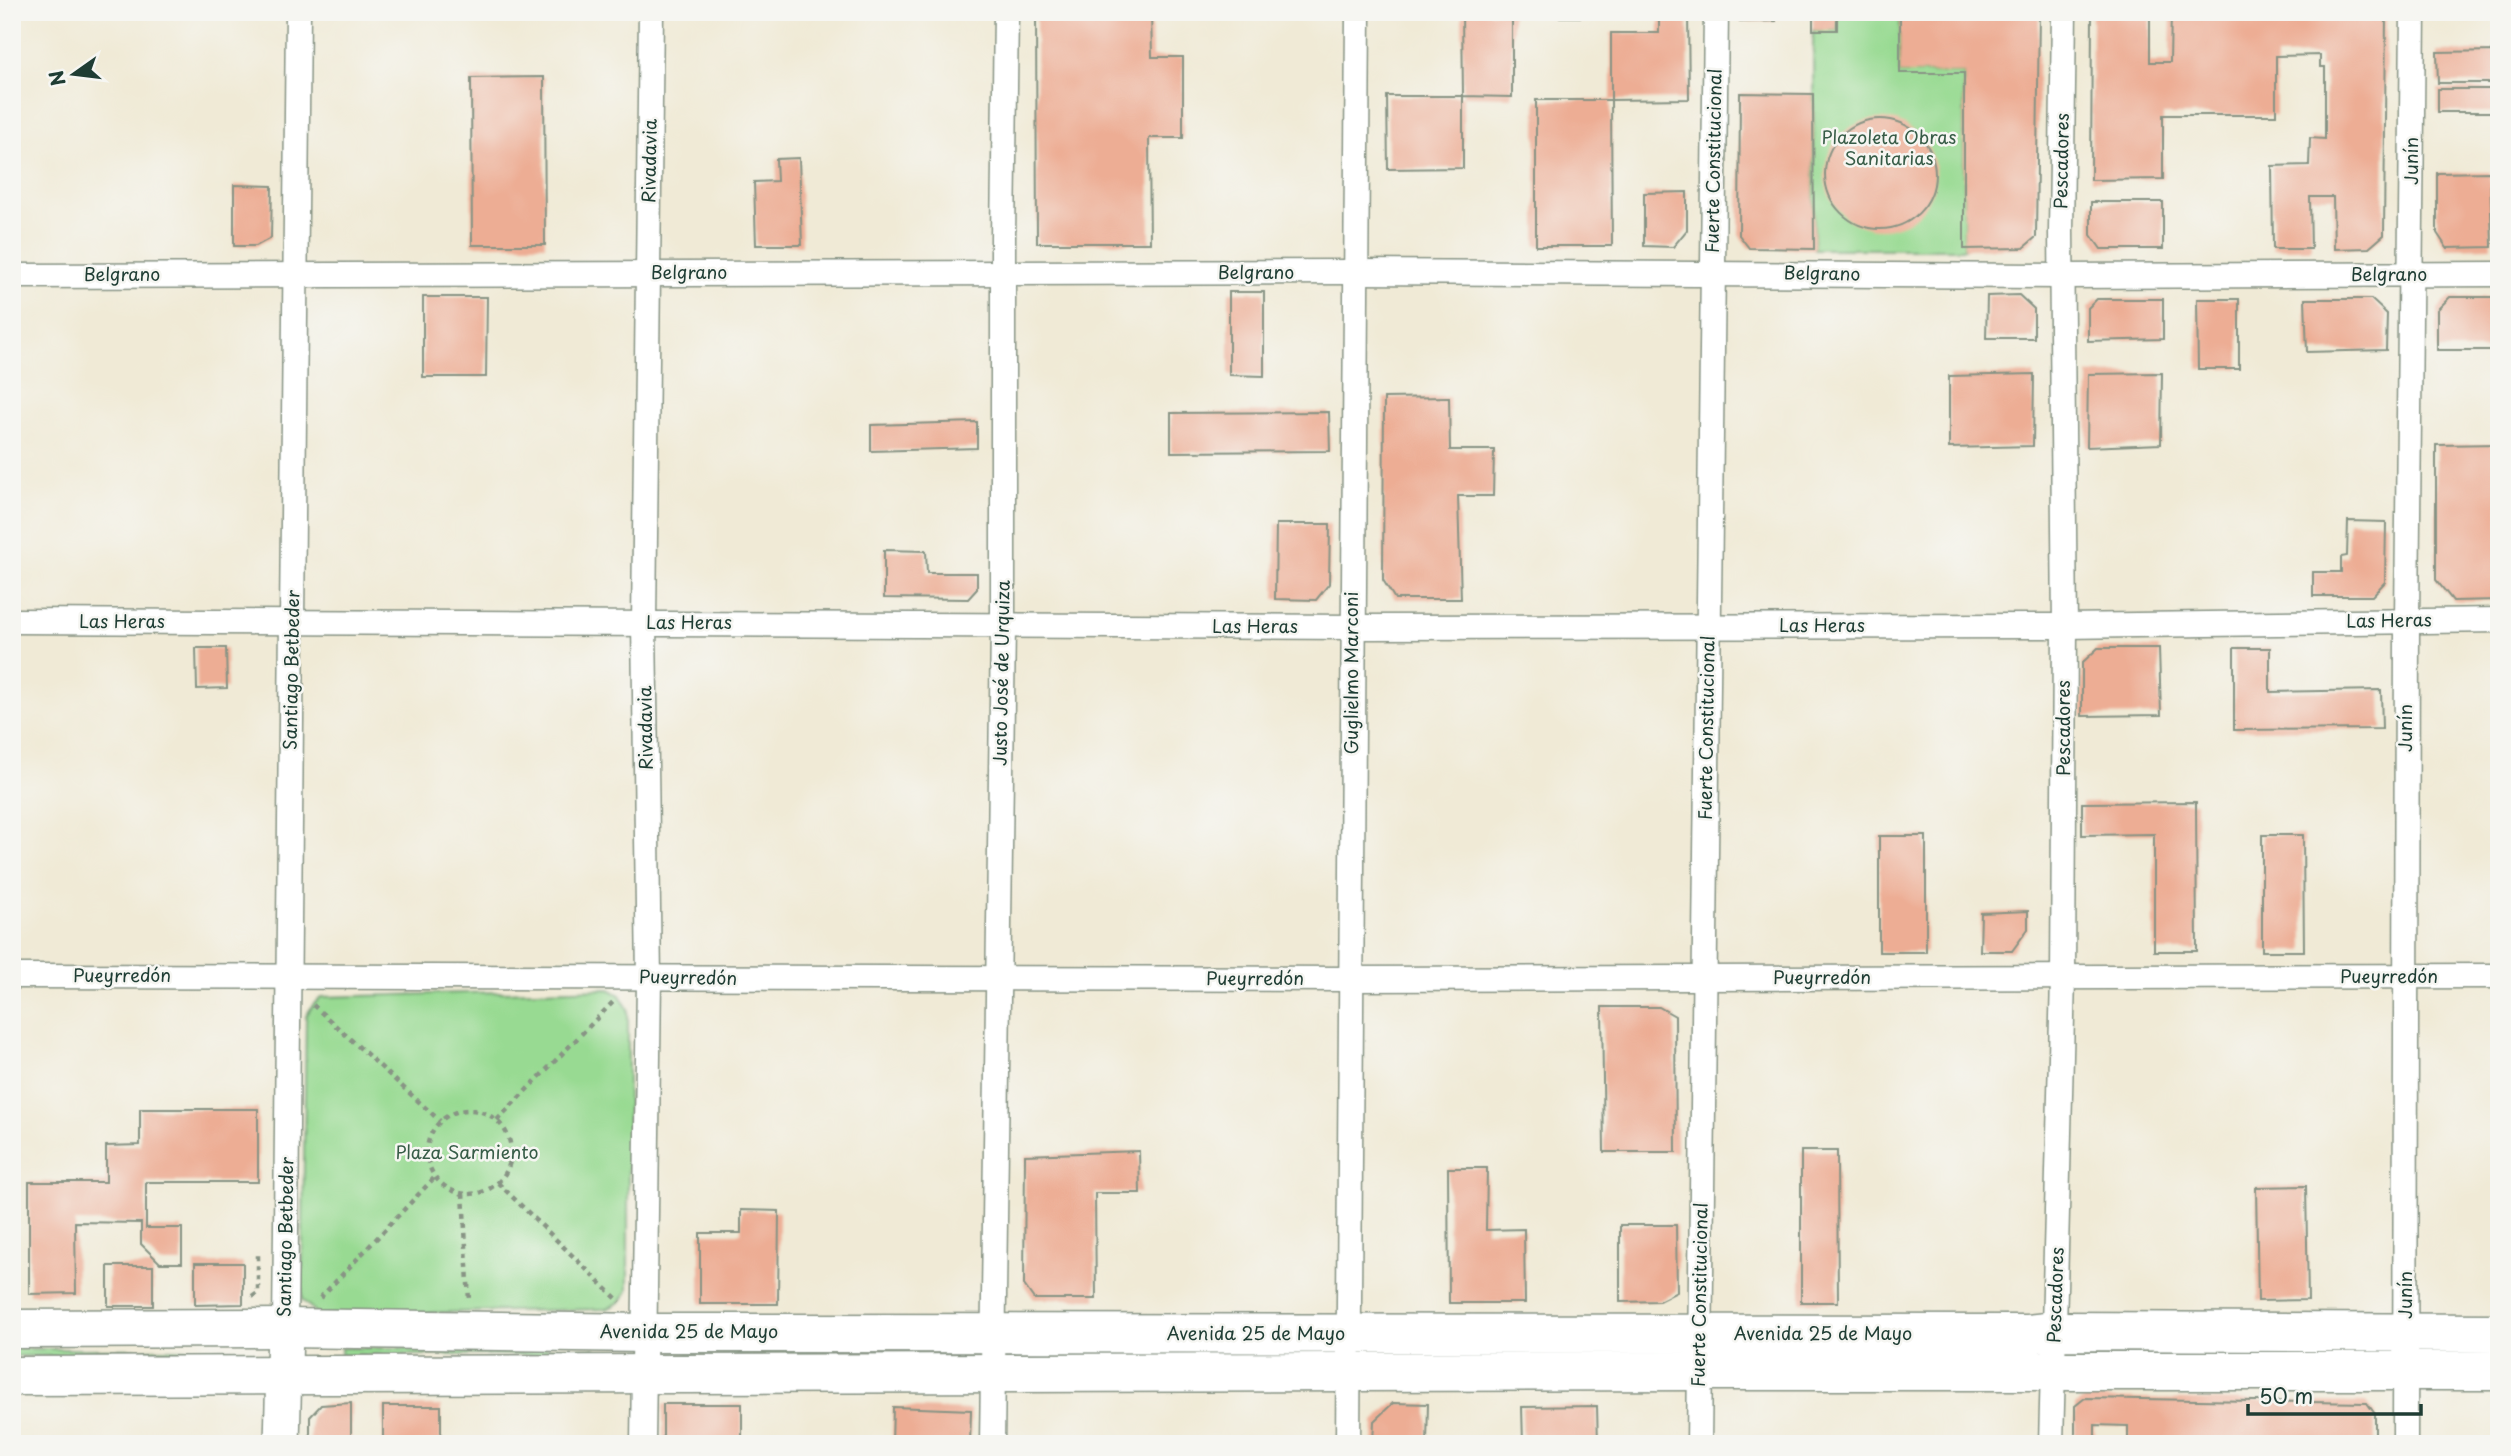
<svg xmlns="http://www.w3.org/2000/svg" width="2511" height="1456" viewBox="0 0 2511 1456" font-family="'Playpen Sans',sans-serif">
<style>
.green{fill:#98da92;stroke:#5c8c63;stroke-width:2}
.building{fill:#edad94}
.lines{fill:none;stroke-linecap:round;stroke-linejoin:round}
.street-casing{stroke:#889485;stroke-width:27}
.secondary-casing{stroke:#889485;stroke-width:38}
.primary-casing{stroke:#889485;stroke-width:41}
.path{stroke:#889485;stroke-width:4.5;stroke-dasharray:5 5;stroke-linecap:butt}
.street{stroke:#fff;stroke-width:24}
.secondary{stroke:#fff;stroke-width:35}
.primary{stroke:#fff;stroke-width:38}
.labels{text-anchor:middle;stroke-width:5;stroke-linejoin:round;paint-order:stroke}
.park-label{font-size:18px;fill:#375c47;stroke:#f6f6f2}
.street-label{font-size:18px;fill:#1f3d34;stroke:#f6f6f2}
</style>
<rect width="100%" height="100%" fill="#f6f6f2"/>
<filter id="ink" filterUnits="userSpaceOnUse"><feTurbulence type="fractalNoise" baseFrequency=".0143" numOctaves="2"/><feDisplacementMap in="SourceGraphic" scale="14" xChannelSelector="R" yChannelSelector="G"/><feConvolveMatrix kernelMatrix="1 2 1 2 8 2 1 2 1" color-interpolation-filters="sRGB"/></filter>
<filter id="wash" filterUnits="userSpaceOnUse"><feTurbulence type="fractalNoise" baseFrequency=".00686" numOctaves="4" result="noise"/><feDisplacementMap in="SourceGraphic" scale="28" xChannelSelector="R" yChannelSelector="G"/><feGaussianBlur stdDeviation="1.57" result="paint"/><feColorMatrix in="noise" values="0 0 0 0 0 0 0 0 0 0 0 0 0 0 0 0 0 1.4 0 .05"/><feComposite in="paint" operator="in"/></filter>
<g filter="url(#wash)">
<rect width="100%" height="100%" fill="#f0ead6"/>
<g class="green">
<polygon points="1837,12 1900,12 1900,73 1964,73 1964,249 1814,249 1813,30 1837,30"/>
<polygon points="609,989 620,995 628,1009 628,1291 620,1302 607,1309 319,1315 302,1300 306,1016 313,1005 321,997"/>
<rect x="341" y="1348" width="254" height="7"/>
<rect x="687" y="1348" width="254" height="7"/>
<rect x="12" y="1349" width="220" height="7"/>
</g>
<g id="blocks">
<g class="building">
<polygon points="1036,12 1151,12 1152,57 1183,57 1183,138 1149,138 1150,243 1037,243"/>
<polygon points="1299,12 1335,12 1336,16 1299,17"/>
<polygon points="1462,12 1512,12 1512,97 1463,96 1463,168 1388,169 1387,96 1463,96"/>
<rect x="1547" y="12" width="36" height="5"/>
<polygon points="1659,12 1688,12 1689,99 1611,100 1612,246 1536,246 1536,100 1611,100 1611,33 1659,33"/>
<polygon points="1740,12 1776,12 1776,21 1740,22"/>
<rect x="1813" y="12" width="24" height="18"/>
<polygon points="1900,12 2039,12 2036,237 2023,248 1964,249 1964,73 1900,73"/>
<polygon points="2092,12 2150,12 2150,62 2170,62 2171,12 2386,12 2384,235 2369,248 2334,249 2333,197 2310,197 2311,249 2273,249 2272,166 2309,165 2310,138 2325,139 2325,67 2320,67 2320,55 2276,56 2276,115 2163,115 2163,179 2091,180"/>
<polygon points="2499,51 2499,83 2438,83 2437,52"/>
<polygon points="544,77 545,245 472,245 471,78"/>
<rect x="2438" y="89" width="61" height="23"/>
<polygon points="1740,93 1813,94 1814,249 1749,248 1739,235"/>
<circle cx="1880" cy="174" r="55"/>
<polygon points="799,158 802,245 756,245 754,182 777,181 776,159"/>
<polygon points="2490,172 2492,247 2447,248 2437,233 2437,173"/>
<polygon points="234,185 272,186 271,238 256,246 234,246"/>
<polygon points="1687,192 1687,230 1673,247 1644,246 1644,193"/>
<polygon points="2091,202 2163,202 2163,249 2101,249 2091,235"/>
<polygon points="1229,292 1264,292 1264,376 1229,375"/>
<polygon points="2019,295 2034,309 2034,338 1986,338 1987,296"/>
<polygon points="423,297 487,297 486,377 423,377"/>
<polygon points="2450,297 2499,297 2499,350 2437,350 2437,310"/>
<polygon points="2097,299 2163,299 2163,339 2088,341 2088,308"/>
<polygon points="2197,299 2239,299 2239,369 2198,369"/>
<polygon points="2305,299 2371,299 2387,314 2386,350 2307,352"/>
<polygon points="2162,373 2161,444 2087,447 2088,374"/>
<polygon points="2034,374 2033,446 1949,448 1949,376"/>
<polygon points="1449,397 1450,450 1494,450 1493,496 1458,496 1461,599 1395,599 1383,580 1384,398"/>
<polygon points="1329,412 1330,451 1171,452 1171,413"/>
<polygon points="977,422 977,448 871,451 871,425"/>
<polygon points="2499,444 2499,600 2453,601 2436,580 2436,445"/>
<polygon points="2348,521 2386,522 2385,582 2372,596 2313,596 2313,572 2341,572 2341,557 2347,556"/>
<polygon points="1276,524 1330,524 1329,584 1316,600 1275,599"/>
<polygon points="884,550 926,551 927,573 977,573 977,589 968,599 884,598"/>
<polygon points="196,648 226,648 227,688 197,689"/>
<polygon points="2098,648 2159,648 2161,715 2082,716 2082,663"/>
<polygon points="2234,648 2270,648 2270,692 2381,690 2382,729 2234,730"/>
<polygon points="2196,802 2197,951 2154,951 2154,834 2082,835 2082,803"/>
<polygon points="2262,835 2303,835 2304,951 2262,951"/>
<rect x="1879" y="836" width="47" height="116"/>
<polygon points="2028,911 2028,929 2012,951 1980,951 1981,913"/>
<polygon points="1602,1007 1659,1007 1675,1016 1676,1152 1604,1152"/>
<polygon points="140,1109 258,1109 258,1182 146,1182 146,1228 182,1228 182,1263 160,1263 141,1244 141,1223 75,1222 76,1293 29,1294 29,1182 106,1182 106,1146 140,1145"/>
<polygon points="1139,1151 1140,1193 1095,1193 1096,1299 1034,1299 1024,1285 1025,1155"/>
<polygon points="1801,1151 1837,1151 1838,1302 1801,1302"/>
<polygon points="1448,1168 1487,1168 1486,1230 1524,1229 1525,1303 1449,1303"/>
<polygon points="2306,1186 2308,1300 2258,1301 2256,1187"/>
<polygon points="741,1210 779,1211 778,1304 700,1304 700,1233 741,1233"/>
<polygon points="1620,1225 1676,1225 1677,1292 1659,1301 1620,1302"/>
<polygon points="195,1263 243,1263 243,1304 195,1305"/>
<rect x="108" y="1266" width="45" height="40"/>
<polygon points="2085,1398 2367,1403 2375,1414 2375,1444 2128,1444 2128,1426 2095,1425 2095,1439 2120,1439 2119,1444 2075,1444 2075,1406"/>
<polygon points="351,1403 351,1444 310,1444 310,1417 321,1405"/>
<polygon points="1393,1403 1428,1404 1427,1444 1373,1444 1374,1421"/>
<rect x="663" y="1404" width="79" height="40"/>
<rect x="383" y="1406" width="58" height="38"/>
<polygon points="1597,1406 1598,1444 1523,1444 1522,1407"/>
<polygon points="893,1407 971,1410 970,1444 892,1444"/>
</g>
</g>
</g>
<g filter="url(#ink)">
<use href="#blocks" fill-opacity="0" stroke="#889485" stroke-width="2"/>
<g class="lines">
<defs>
<g id="street">
<polyline points="12,276 1356,272 2062,276 2499,274"/>
<polyline points="12,621 1353,627 2065,626 2499,620"/>
<polyline points="12,976 1350,979 2499,976"/>
<polyline points="285,1328 298,12"/>
<polyline points="643,1444 649,979 644,623 651,12"/>
<polyline points="992,1444 1003,626 1003,237 1006,12"/>
<polyline points="1348,1444 1358,12"/>
<polyline points="1699,1444 1716,12"/>
<polyline points="2051,1444 2063,978 2065,626 2061,231 2064,12"/>
<polyline points="2405,1444 2407,620 2413,12"/>
</g>
<polyline id="secondary" points="282,1444 285,1328"/>
<g id="primary">
<polyline points="12,1329 285,1328 646,1333 2028,1334 2056,1331 2499,1333"/>
<polyline points="12,1376 1699,1371 2499,1371"/>
</g>
</defs>
<use href="#street" class="street-casing"/>
<use href="#secondary" class="secondary-casing"/>
<use href="#primary" class="primary-casing"/>
<g class="path">
<polyline points="313,1005 440,1121"/>
<circle cx="469" cy="1152" r="42"/>
<polyline points="497,1120 614,1001"/>
<polyline points="498,1183 620,1302"/>
<polyline points="463,1193 469,1301"/>
<polyline points="252,1297 258,1293 258,1255"/>
<polyline points="320,1298 435,1177"/>
</g>
<use href="#street" class="street"/>
<use href="#secondary" class="secondary"/>
<use href="#primary" class="primary"/>
</g>
</g>
<g class="labels">
<g class="park-label">
<text x="1889" y="144">Plazoleta Obras<tspan x="1889" dy="21">Sanitarias</tspan></text>
<text x="467" y="1159">Plaza Sarmiento</text>
</g>
<g class="street-label">
<text transform="translate(650 161) rotate(-89)" y="6">Rivadavia</text>
<text transform="translate(1714 161) rotate(-89)" y="6">Fuerte Constitucional</text>
<text transform="translate(2062 161) rotate(-89)" y="6">Pescadores</text>
<text transform="translate(2412 161) rotate(-90)" y="6">Junín</text>
<text x="689" y="279">Belgrano</text>
<text x="1256" y="279">Belgrano</text>
<text transform="translate(1822 274) rotate(1)" y="6">Belgrano</text>
<text x="122" y="281">Belgrano</text>
<text x="2389" y="281">Belgrano</text>
<text transform="translate(2389 621) rotate(-1)" y="6">Las Heras</text>
<text x="122" y="628">Las Heras</text>
<text x="689" y="629">Las Heras</text>
<text x="1822" y="632">Las Heras</text>
<text x="1255" y="633">Las Heras</text>
<text transform="translate(292 670) rotate(-89)" y="6">Santiago Betbeder</text>
<text transform="translate(1002 673) rotate(-89)" y="6">Justo José de Urquiza</text>
<text transform="translate(1352 673) rotate(-90)" y="6">Guglielmo Marconi</text>
<text transform="translate(646 728) rotate(-91)" y="6">Rivadavia</text>
<text transform="translate(1707 728) rotate(-89)" y="6">Fuerte Constitucional</text>
<text transform="translate(2064 728) rotate(-90)" y="6">Pescadores</text>
<text transform="translate(2406 728) rotate(-90)" y="6">Junín</text>
<text x="122" y="982">Pueyrredón</text>
<text x="2389" y="983">Pueyrredón</text>
<text transform="translate(688 978) rotate(1)" y="6">Pueyrredón</text>
<text x="1822" y="984">Pueyrredón</text>
<text x="1255" y="985">Pueyrredón</text>
<text transform="translate(286 1237) rotate(-89)" y="6">Santiago Betbeder</text>
<text transform="translate(1700 1295) rotate(-89)" y="6">Fuerte Constitucional</text>
<text transform="translate(2056 1295) rotate(-88)" y="6">Pescadores</text>
<text transform="translate(2406 1295) rotate(-90)" y="6">Junín</text>
<text x="689" y="1338">Avenida 25 de Mayo</text>
<text x="1256" y="1340">Avenida 25 de Mayo</text>
<text x="1823" y="1340">Avenida 25 de Mayo</text>
</g>
</g>
<rect width="2511" height="1456" fill="none" stroke="#f6f6f2" stroke-width="42"/>
<g transform="translate(74 74) rotate(256)" stroke="#f6f6f2" stroke-width="5" paint-order="stroke">
<path d="M0-5L12 26L0 18L-12 26Z" fill="#1f3d34"/>
<text y="-10" font-size="19" font-weight="bold" text-anchor="middle" fill="#1f3d34">N</text>
</g>
<path d="M2248 1404v10h173v-10" fill="none" stroke="#1f3d34" stroke-width="3.5"/>
<text x="2259" y="1404" font-size="21" fill="#1f3d34" stroke="#f6f6f2" stroke-width="5" paint-order="stroke">50 m</text>
</svg>
